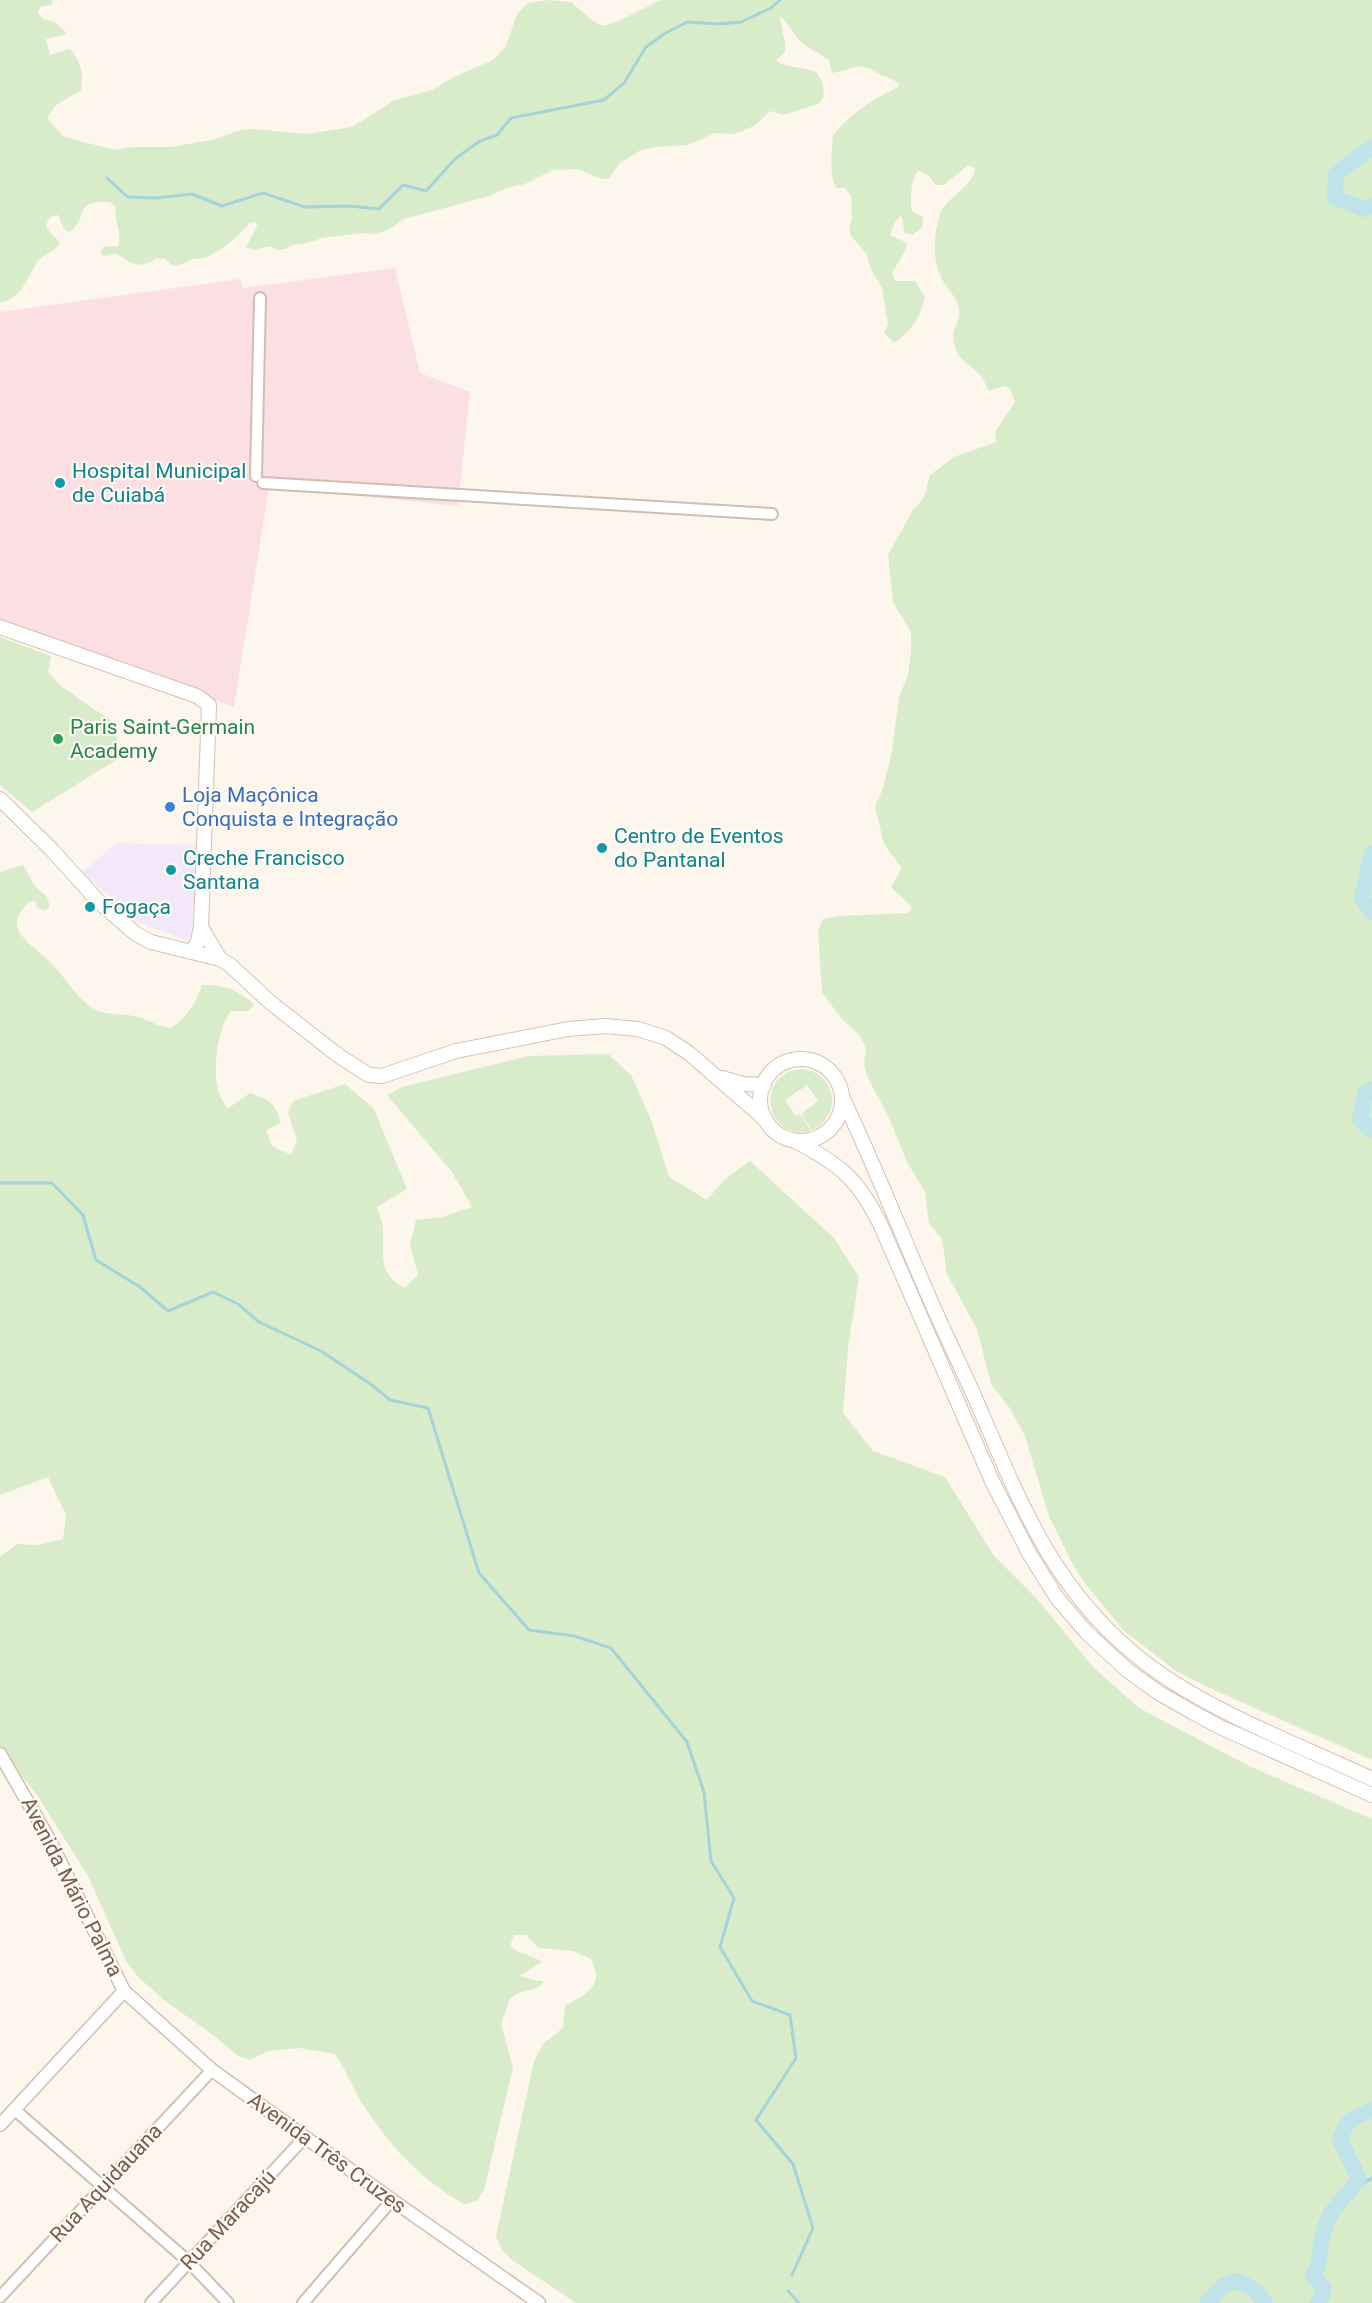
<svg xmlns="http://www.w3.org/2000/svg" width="1372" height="2303" viewBox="0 0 1372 2303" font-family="Roboto,sans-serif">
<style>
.education{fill:#f3e8fa}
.medical{fill:#fbdfe3}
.green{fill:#d8ecc9}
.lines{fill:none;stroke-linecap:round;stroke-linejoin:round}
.stream{stroke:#a5d3da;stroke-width:3}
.river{stroke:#bfe3e8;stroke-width:16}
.minor-casing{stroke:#d1beb0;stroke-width:14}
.tertiary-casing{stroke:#d1beb0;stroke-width:15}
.secondary-casing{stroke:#d6c0b0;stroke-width:16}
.minor{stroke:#fff;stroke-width:10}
.tertiary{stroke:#fff;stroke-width:12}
.secondary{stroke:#fff;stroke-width:14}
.culture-dot{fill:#0f9aa8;stroke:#fffaf3;stroke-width:2}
.leisure-dot{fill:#2e9e5b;stroke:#fffaf3;stroke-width:2}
.shop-dot{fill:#3f7fe0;stroke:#fffaf3;stroke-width:2}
.labels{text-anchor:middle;stroke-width:4.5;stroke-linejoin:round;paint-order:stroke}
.culture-label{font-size:21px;fill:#0d838f;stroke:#fffaf3;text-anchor:start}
.leisure-label{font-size:21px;fill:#27864d;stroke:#fffaf3;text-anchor:start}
.shop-label{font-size:21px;fill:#366cbe;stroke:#fffaf3;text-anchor:start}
.street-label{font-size:21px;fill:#7a5c4d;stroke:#fffaf3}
</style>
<rect width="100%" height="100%" fill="#fdf6ec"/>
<polygon class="education" points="117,843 197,845 192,937 185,940 137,922 82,872"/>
<polygon class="medical" points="395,268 420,373 470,392 458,506 269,487 234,707 0,623 0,312 240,279 243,288"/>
<g class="green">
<path d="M0,0H52L53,2L51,5L41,6L38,13L43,19C54,21 60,25 67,34L46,39L50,55L70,49C81,61 84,76 81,90L55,106L47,118L64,137L115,150L130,147H172L216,139L240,130L253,129L306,134L352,127L395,100L432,90L454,77L493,60L506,46L517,14L528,3L549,0L571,2L593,21L603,26L619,21L661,0H1372V1760L1212,1689L1176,1671L1123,1630L1083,1581L1072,1563L1049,1516L1025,1436L1009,1407L991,1384L977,1329L947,1274L942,1239L929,1223L925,1192L907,1162L889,1118L867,1076L864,1065L866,1047L859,1035L841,1018L822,992L818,931L823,919L838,916L908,913L912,907L891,887L902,868L884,844L875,807L883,788L892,751L899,697L908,675L911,652V632L893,602L888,555L913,510L924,498L930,475L954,457L996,442L995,432L1015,402L1010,389L1005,386L989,391C986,386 984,379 980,375C973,367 962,362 957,352C946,328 962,326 959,308C957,298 948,289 943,281C931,262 934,234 940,214C947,196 973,188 975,168L968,165L944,185H935L929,176L918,170C911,179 910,199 912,211L923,217L922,228L912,235L905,233L901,215L895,222L890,235L907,243L906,249L892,273L895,281H915L925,297C920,317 912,331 894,343L884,333L888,324L882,288L871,269L866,253L851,236L849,229L852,218L851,196L845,188H837C828,178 832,149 833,135C844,122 859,109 874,100C882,94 891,92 899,86C896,79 890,79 883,76C855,60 862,67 832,73L829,60C820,53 810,50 801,42C793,35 789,23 780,16C781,29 786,40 785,52L776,60L781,64L814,71C823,77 823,86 824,96L818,104L783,115L770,111L754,126L734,134L715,133L688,145L655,147L639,151L620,163L609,178L601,179L578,169L553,170L525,184L507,188L489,196L404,219L388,230L376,234L362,233L322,238L308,243L292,245L286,249L277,250L270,246L254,250L246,247L257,227L256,222L249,223C242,234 218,253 205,258C200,259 195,258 191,260C184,263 181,265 173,266L165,259L157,258C139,270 132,264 116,253L104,256L100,253L103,247L118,246C122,234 114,221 116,207L110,202C71,200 90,217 70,232L64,229L58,215L50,217L46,225C49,234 56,236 60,243C52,254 44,254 38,261C25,279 25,296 0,303Z"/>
<polygon points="0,637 51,656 48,672 62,687 113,722 121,757 32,812 0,785"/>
<path d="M23,865L34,885L47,897L50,907L44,911L37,907L35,901L29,902C24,908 15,916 17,926C21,941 41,952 51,963C64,976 74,994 88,1005C103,1017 120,1012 137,1017C151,1020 155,1026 171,1028C187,1017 196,1003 202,985C224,984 237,990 254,1004L249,1011H231C217,1028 211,1076 220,1096C222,1100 225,1105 227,1109L250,1093C270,1100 275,1102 281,1123L266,1130L272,1146L291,1155L297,1141L288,1112L293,1101L345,1084L374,1109L407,1189L377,1207C379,1214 383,1222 383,1230C384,1256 377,1272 404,1288L418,1275L410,1245L416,1220L442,1217L472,1207L452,1172L387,1095L402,1087L528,1056L608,1054L631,1075L652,1122L669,1177L707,1200L725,1179L750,1161L834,1238L859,1277L848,1348L843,1413L873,1451L945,1477L994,1556L1037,1599L1093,1667L1139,1708L1251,1767L1372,1819V2303H576L512,2260L502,2250L496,2236L534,2061L544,2043L563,2028L565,2005C577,2000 597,1990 596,1974C596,1970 593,1964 591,1959L573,1951L539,1948L526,1935H514L510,1946C520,1955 531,1954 542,1962L519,1976L544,1982L537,1988L518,1993L510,1999L501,2024L513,2067L484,2190L477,2201L464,2204C421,2180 388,2144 362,2103C352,2087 346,2070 335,2054L299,2048L268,2051L250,2060L238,2056L217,2038L164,2000L137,1976L126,1961L89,1878L38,1796L0,1749V1557L17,1544L37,1545L63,1539L66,1515L48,1477L0,1495V872Z"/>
<path d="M802,1069C837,1073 843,1116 812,1130L801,1114L818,1101L807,1085L785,1100L796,1116L800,1114L811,1131C764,1142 754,1072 802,1069Z"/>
</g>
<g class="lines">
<g class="stream">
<polyline points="107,178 128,197 157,198 192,194 222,206 263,193 305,207 349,206 379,209 403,185 426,191 455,159 480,141 497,135 511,118 604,100 624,83 646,47 664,34 687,22 719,24 741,22 771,8 780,0"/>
<polyline points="0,1183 52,1183 83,1215 96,1260 140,1287 168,1311 213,1292 238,1304 259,1322 321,1351 372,1385 390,1400 428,1408 479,1573 529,1630 574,1636 611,1648 687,1742 704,1792 711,1861 734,1898 720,1947 752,2001 790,2015 796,2058 756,2120 793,2164 813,2228 792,2275"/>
<polyline points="1350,2192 1372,2178"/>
<polyline points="788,2291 799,2303"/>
</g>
<g class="river">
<polyline points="1372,147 1336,174 1335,198 1365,209 1372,206"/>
<polyline points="1372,853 1362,898 1372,912"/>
<polyline points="1372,1089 1365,1094 1360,1119 1372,1130"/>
<path d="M1207,2303L1224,2285L1235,2281C1249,2285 1257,2290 1265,2303"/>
<path d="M1317,2303L1322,2297L1324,2288L1313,2276C1323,2259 1319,2239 1327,2221C1332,2208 1350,2192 1359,2179L1340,2140C1346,2119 1353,2118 1372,2110"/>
</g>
<defs>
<g id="minor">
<polyline points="256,476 260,298"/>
<polyline points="263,483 772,514"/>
<polyline points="15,2110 189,2262 228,2303"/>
<polyline points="0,2297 212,2070"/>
<polyline points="151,2303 305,2137"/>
<polyline points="303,2303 392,2200"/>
</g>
<g id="tertiary">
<polyline points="0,1754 50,1841 124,1991 212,2070 392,2200 539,2303"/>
<polyline points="0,2125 124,1991"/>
</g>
<g id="secondary">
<polyline points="0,627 197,696 209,705 201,927 198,941 192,952"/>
<polyline points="0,799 52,850 99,902 136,934 151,942 220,959 230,965 271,1003 339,1056 369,1075 382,1076 456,1051 568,1029 605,1026 638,1029 666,1038 690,1054 766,1120"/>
<polyline points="201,927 220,959"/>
<circle cx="801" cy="1100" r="41"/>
<polyline points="722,1078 743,1084 764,1085"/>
<path d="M842,1097C874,1163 900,1231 929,1297C944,1332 961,1366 976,1400C1018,1497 1049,1582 1132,1652C1196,1707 1295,1743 1372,1779"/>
<path d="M793,1140C840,1164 859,1179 882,1228L992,1481L1029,1553L1057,1598L1087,1633L1127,1670L1159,1693L1194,1713L1220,1727L1372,1795"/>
</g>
</defs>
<use href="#minor" class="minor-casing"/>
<use href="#tertiary" class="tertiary-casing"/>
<use href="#secondary" class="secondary-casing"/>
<use href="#minor" class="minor"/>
<use href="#tertiary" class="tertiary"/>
<use href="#secondary" class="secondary"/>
</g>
<g class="culture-dot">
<circle cx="60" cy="483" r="6"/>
<circle cx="602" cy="848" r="6"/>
<circle cx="171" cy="870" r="6"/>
<circle cx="90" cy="907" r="6"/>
</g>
<circle class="leisure-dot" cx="58" cy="739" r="6"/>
<circle class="shop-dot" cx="170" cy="807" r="6"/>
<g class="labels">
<g class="culture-label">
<text x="72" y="478">Hospital Municipal<tspan x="72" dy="24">de Cuiabá</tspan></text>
<text x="614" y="843">Centro de Eventos<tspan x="614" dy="24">do Pantanal</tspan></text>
<text x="183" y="865">Creche Francisco<tspan x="183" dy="24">Santana</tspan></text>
<text x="102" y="914">Fogaça</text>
</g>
<g class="leisure-label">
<text x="70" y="734">Paris Saint-Germain<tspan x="70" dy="24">Academy</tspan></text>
</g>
<g class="shop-label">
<text x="182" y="802">Loja Maçônica<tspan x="182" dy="24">Conquista e Integração</tspan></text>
</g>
<g class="street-label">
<text transform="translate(72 1887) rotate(63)" y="7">Avenida Mário Palma</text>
<text transform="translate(327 2153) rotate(36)" y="7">Avenida Três Cruzes</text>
<text transform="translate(106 2183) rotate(-47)" y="7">Rua Aquidauana</text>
<text transform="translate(228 2220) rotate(-47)" y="7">Rua Maracajú</text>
</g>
</g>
</svg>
